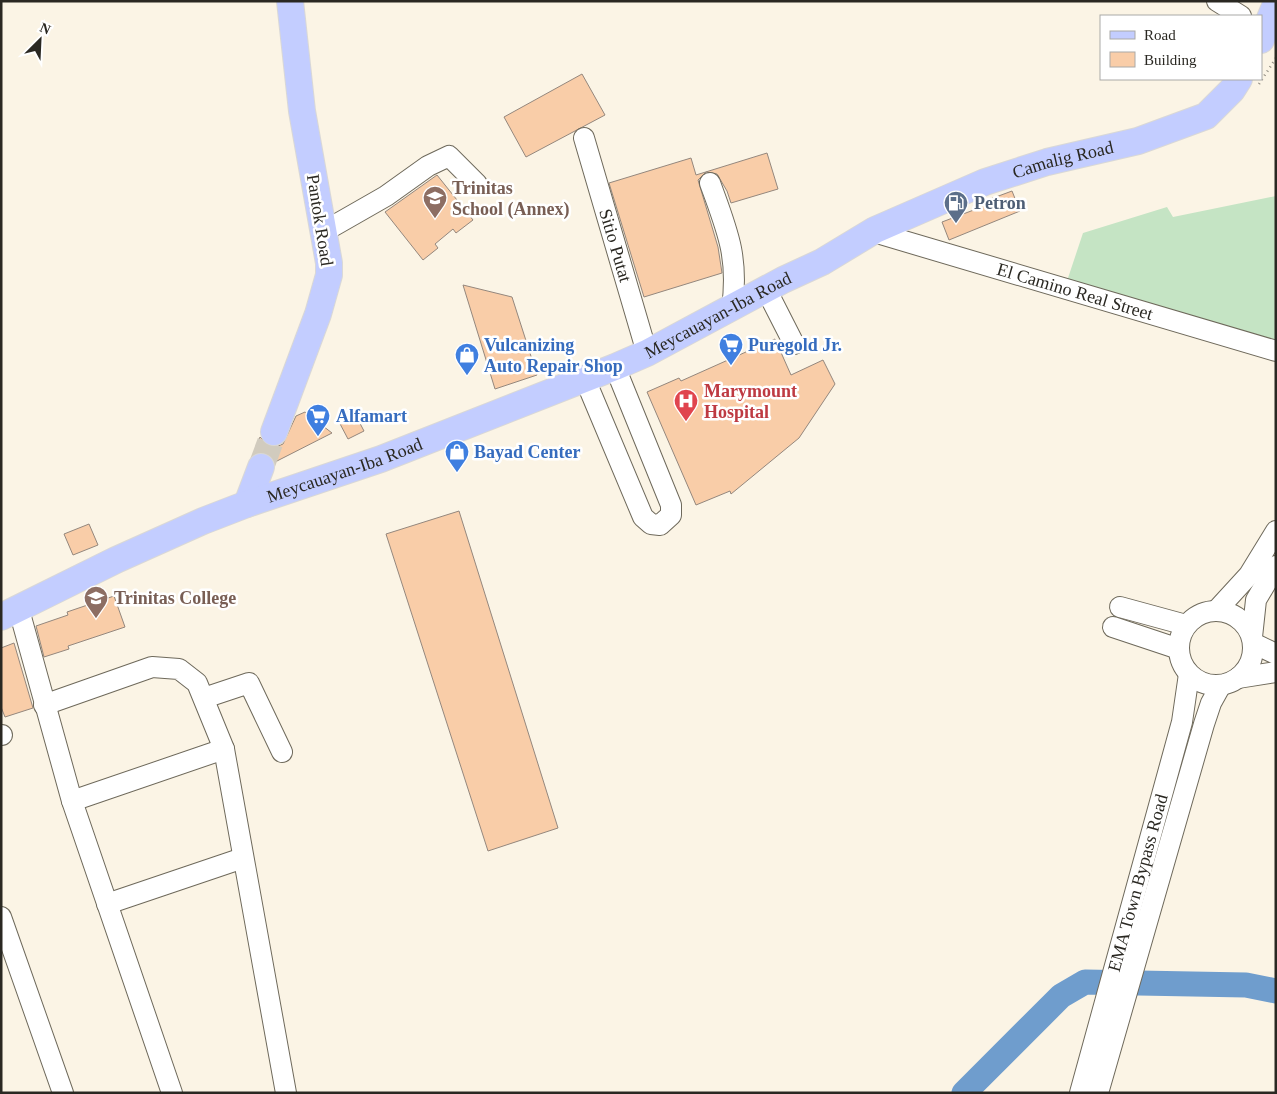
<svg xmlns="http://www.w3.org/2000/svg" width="1277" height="1094" viewBox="0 0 1277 1094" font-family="Georgia,serif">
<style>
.grass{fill:#c5e4c4}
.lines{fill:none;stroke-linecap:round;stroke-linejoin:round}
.river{stroke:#6f9dcd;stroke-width:25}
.building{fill:#f9cda8;stroke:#94877d}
.major-tunnel{stroke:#d1cbbe;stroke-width:26;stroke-dasharray:26 13;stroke-linecap:butt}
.minor-casing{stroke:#6e695b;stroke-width:22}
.major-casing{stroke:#d9d8d7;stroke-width:28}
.path{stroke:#918d82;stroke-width:2.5;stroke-dasharray:1 4;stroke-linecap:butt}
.minor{stroke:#fff;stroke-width:20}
.major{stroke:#c3cdff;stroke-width:26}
.labels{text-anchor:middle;stroke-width:5;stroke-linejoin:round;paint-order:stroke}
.street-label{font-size:18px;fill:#2a2822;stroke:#fff}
.education-label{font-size:18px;font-weight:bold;fill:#785e54;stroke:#fff;text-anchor:start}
.service-label{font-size:18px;font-weight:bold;fill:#4e5e75;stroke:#fff;text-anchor:start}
.shop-label{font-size:18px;font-weight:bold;fill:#366cbe;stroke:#fff;text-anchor:start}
.health-label{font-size:18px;font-weight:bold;fill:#be3a42;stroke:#fff;text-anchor:start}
</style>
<rect width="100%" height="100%" fill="#fbf4e5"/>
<polygon class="grass" points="1276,196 1276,342 1067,281 1083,233 1167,207 1173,217"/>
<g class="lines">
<polyline class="river" points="964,1093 1061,996 1085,982 1246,985 1276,991"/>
</g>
<g class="building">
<polygon points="582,74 605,115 526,157 504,117"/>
<polygon points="767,153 778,189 731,203 727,191 717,174 706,172 698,180 718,247 722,273 644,297 609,183 691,158 696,175"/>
<polygon points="437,175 473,220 456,233 453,229 435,244 438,248 423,260 385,212"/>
<polygon points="1012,191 1020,211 949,240 942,222 979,208 977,204"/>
<polygon points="463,285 512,297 537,375 495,389"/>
<polygon points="775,339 791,375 823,360 835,384 799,438 731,494 730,491 696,505 647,392 679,378 681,381"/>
<polygon points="305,412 332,433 275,462 266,453 253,455 260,437 269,446 276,447 283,444 296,416"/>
<polygon points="354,412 364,431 348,439 338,420"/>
<polygon points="459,511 558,828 488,851 386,534"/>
<polygon points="89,524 98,545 73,555 64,534"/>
<polygon points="114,596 125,627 68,646 69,649 44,657 36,626 68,615 67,612"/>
<polygon points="14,643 33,708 5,717 1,707 1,648"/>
</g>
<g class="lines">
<polyline class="major-tunnel" points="261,467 274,432"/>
<defs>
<g id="minor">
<polyline points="1217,1 1241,16"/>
<path id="s1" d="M584,138L647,353"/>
<path d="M710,183C727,230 739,256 732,308"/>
<path id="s2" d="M875,230L877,233L1276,351"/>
<polyline points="323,232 386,196 428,166 449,156 477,184"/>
<polyline points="766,289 794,344"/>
<polyline points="585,379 643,517 651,524 660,525 671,515 671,505 615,367"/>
<polyline points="1120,607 1186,625"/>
<polyline points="19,610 72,801 172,1093"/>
<circle cx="1216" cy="648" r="37"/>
<polyline points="1216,611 1249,575 1276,531"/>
<polyline points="1113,627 1179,649"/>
<polyline points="1252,637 1256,600 1276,566"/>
<polyline points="1253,643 1276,654"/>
<polyline points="1238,678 1276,672"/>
<polyline points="204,698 249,683 282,752"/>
<polyline points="44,705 152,667 179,669 197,683 224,749 286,1093"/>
<polyline points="1,735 2,735"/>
<polyline points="72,801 224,749"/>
<polyline points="107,904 243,858"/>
<polyline points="1,917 63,1093"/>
<path id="s3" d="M1080,1093L1182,722L1189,674"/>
<polyline points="1098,1093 1204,724 1211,703 1221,685"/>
</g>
<g id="major">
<polyline points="1261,40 1276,4"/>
<polyline points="274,432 318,314 329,275 329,263 302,111 290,1"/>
<polyline points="247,504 261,467"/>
<path id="s4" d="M1,617L116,560L203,521L247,504L381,459L615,367L647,353L783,280L822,262L875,230L985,182L1047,162L1138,141L1206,116L1232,90L1239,79"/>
</g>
</defs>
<use href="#minor" class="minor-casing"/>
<use href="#major" class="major-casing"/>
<polyline class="path" points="1259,84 1276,58"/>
<use href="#minor" class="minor"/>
<use href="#major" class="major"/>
</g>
<defs>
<symbol id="school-pin" viewBox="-11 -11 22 30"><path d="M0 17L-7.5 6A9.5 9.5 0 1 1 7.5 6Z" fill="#8d6e63" stroke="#fff"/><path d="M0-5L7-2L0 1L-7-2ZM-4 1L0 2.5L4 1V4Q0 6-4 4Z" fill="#fff"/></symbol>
<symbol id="fuel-pin" viewBox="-11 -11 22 30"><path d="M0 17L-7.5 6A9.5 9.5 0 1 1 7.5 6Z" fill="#5c6f8a" stroke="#fff"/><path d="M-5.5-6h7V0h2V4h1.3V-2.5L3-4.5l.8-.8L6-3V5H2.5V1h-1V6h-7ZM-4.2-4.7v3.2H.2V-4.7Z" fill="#fff"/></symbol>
<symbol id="supermarket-pin" viewBox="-11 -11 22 30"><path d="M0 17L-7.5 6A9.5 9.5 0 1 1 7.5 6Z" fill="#3f7fe0" stroke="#fff"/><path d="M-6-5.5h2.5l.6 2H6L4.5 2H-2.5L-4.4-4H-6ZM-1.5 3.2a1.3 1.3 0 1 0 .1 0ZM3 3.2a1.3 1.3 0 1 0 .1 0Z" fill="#fff"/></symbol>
<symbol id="shop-pin" viewBox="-11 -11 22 30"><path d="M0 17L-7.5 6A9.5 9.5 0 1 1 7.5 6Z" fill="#3f7fe0" stroke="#fff"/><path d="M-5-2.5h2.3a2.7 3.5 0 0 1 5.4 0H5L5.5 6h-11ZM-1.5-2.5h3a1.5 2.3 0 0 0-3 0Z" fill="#fff"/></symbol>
<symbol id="hospital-pin" viewBox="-11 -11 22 30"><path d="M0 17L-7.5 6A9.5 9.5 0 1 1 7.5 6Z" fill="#e0444e" stroke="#fff"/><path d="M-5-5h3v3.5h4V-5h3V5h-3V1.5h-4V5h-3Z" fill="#fff"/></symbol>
</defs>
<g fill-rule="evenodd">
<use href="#school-pin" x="421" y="184" width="28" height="38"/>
<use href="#fuel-pin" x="942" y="189" width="28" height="38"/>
<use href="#supermarket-pin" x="717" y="331" width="28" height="38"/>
<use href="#shop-pin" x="453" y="341" width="28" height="38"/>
<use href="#hospital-pin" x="672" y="387" width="28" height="38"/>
<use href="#supermarket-pin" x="304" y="402" width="28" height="38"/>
<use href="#shop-pin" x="443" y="438" width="28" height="38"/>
<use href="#school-pin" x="82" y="584" width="28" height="38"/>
</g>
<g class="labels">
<g class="street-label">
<text dy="6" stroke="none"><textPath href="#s4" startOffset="1159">Camalig Road</textPath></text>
<text transform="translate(320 220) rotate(81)" y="6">Pantok Road</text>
<text dy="6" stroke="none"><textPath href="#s1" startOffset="112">Sitio Putat</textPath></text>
<text dy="6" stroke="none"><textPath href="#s2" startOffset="210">El Camino Real Street</textPath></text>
<text dy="6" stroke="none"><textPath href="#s4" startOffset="779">Meycauayan-Iba Road</textPath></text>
<text dy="6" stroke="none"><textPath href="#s4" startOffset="374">Meycauayan-Iba Road</textPath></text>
<text dy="6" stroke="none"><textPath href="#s3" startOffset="218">EMA Town Bypass Road</textPath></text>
</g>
<g class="education-label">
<text x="452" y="194">Trinitas<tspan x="452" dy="21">School (Annex)</tspan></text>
<text x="114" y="604">Trinitas College</text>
</g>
<g class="service-label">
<text x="974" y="209">Petron</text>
</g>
<g class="shop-label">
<text x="484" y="351">Vulcanizing<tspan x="484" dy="21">Auto Repair Shop</tspan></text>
<text x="748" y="351">Puregold Jr.</text>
<text x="336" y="422">Alfamart</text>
<text x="474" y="458">Bayad Center</text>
</g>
<g class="health-label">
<text x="704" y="397">Marymount<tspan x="704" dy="21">Hospital</tspan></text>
</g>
</g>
<rect width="1277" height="1094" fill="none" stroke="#2a2822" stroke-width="5"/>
<rect x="1100" y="15" width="162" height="65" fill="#ffffff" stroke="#aaa9a7"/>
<rect x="1110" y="31" width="25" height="8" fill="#c3cdff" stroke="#aaa9a7"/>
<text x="1144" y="40" font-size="15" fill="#2a2822">Road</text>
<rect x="1110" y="52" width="25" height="15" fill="#f9cda8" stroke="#aaa9a7"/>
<text x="1144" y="65" font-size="15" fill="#2a2822">Building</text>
<g transform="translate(40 40) rotate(24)" stroke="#ffffff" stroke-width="4" paint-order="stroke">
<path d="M0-4L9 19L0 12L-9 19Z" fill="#2a2822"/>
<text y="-8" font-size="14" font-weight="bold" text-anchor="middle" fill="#2a2822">N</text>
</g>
</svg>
